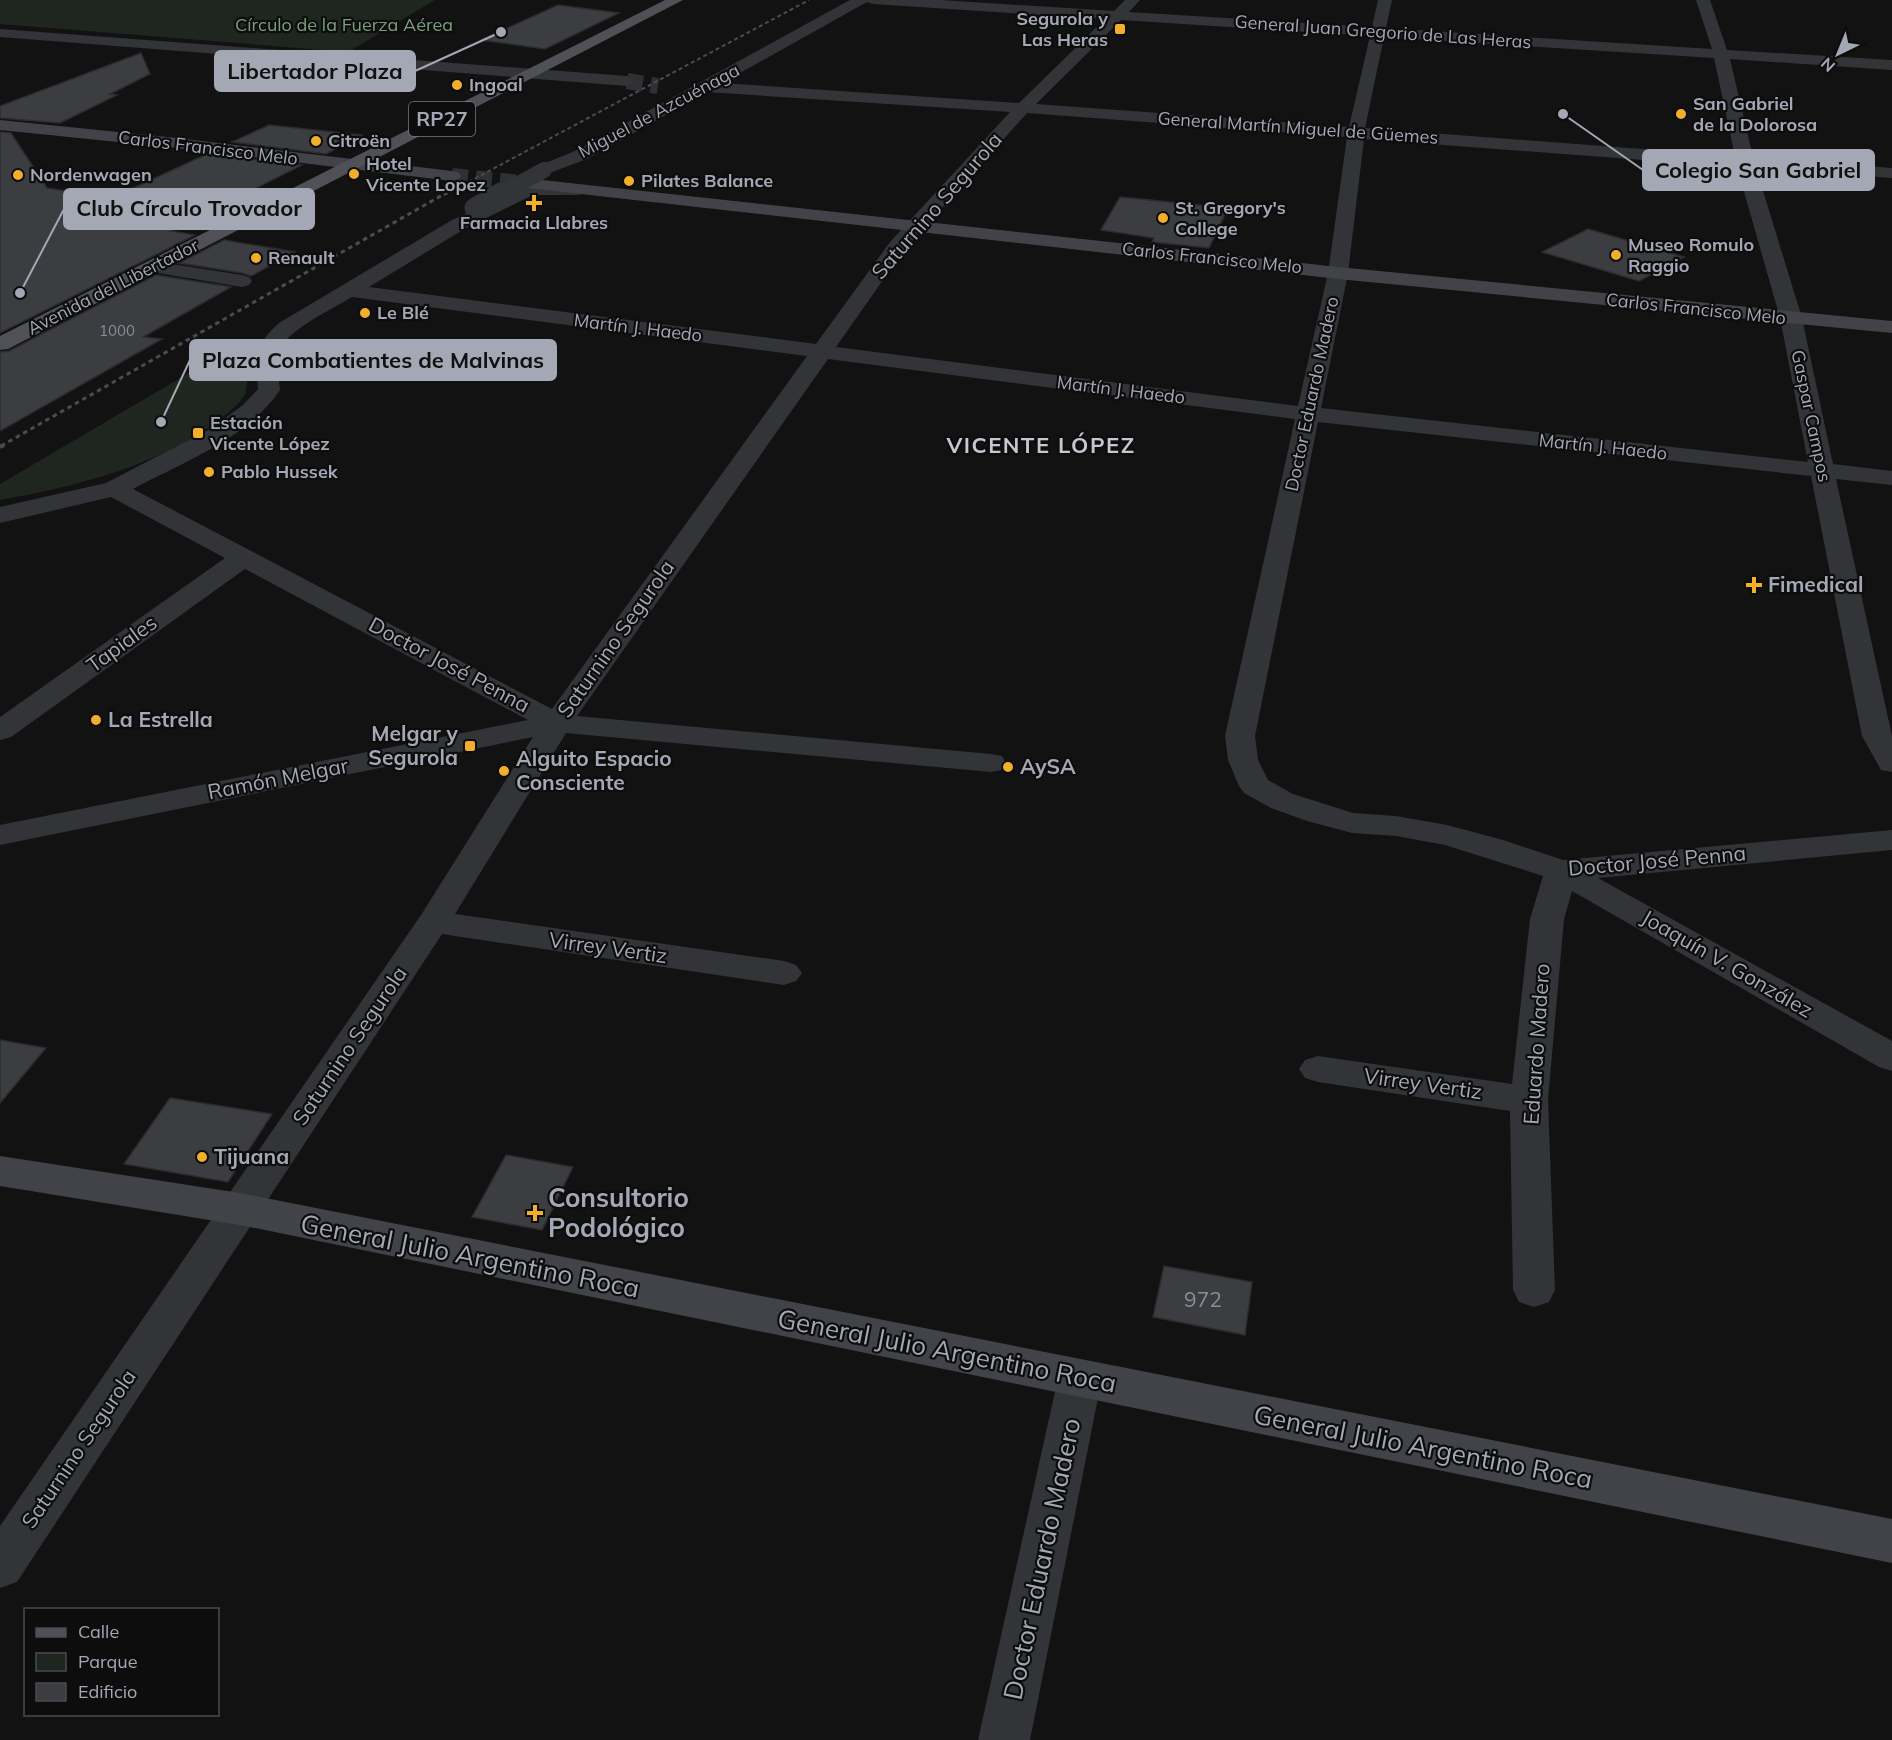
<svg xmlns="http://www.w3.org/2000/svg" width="1892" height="1740" viewBox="0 0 1892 1740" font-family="Mulish,sans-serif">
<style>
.green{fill:#1e261f}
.building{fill:#3c3d40;stroke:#2c2c2f;stroke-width:1.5}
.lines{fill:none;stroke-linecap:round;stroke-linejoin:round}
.street-tunnel{stroke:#2f3033;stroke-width:16;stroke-dasharray:16 8;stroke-linecap:butt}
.secondary-tunnel{stroke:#2f3033;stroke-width:16;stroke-dasharray:16 8;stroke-linecap:butt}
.street{fill:#333438;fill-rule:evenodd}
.secondary{fill:#414348;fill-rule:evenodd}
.primary{fill:#4f5157;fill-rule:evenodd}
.rail-far2{stroke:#4a4c51;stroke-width:2;stroke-dasharray:4 3;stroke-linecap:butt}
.rail-far1{stroke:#4a4c51;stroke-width:3;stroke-dasharray:4.5 4;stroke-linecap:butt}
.rail{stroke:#4a4c51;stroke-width:4;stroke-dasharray:6 5;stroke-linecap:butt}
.street-bridge-far1{stroke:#333438;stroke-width:16}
.street-bridge{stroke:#333438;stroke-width:21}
.poi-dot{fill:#f2af2b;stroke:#0d0d0e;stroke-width:2}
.labels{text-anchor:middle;stroke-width:4.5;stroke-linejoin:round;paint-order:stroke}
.far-number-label{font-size:15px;fill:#898d97}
.far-poi-label{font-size:18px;font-weight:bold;fill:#a3a8b4;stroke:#0d0d0e;text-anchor:start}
.far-park-label{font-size:18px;fill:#7a9f7c;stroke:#0d0d0e}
.far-street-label{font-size:18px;fill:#a3a8b4;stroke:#0d0d0e}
.shield{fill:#0d0d0e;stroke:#767a82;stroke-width:1.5}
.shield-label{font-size:20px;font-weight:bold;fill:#a3a8b4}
.street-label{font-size:21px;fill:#a3a8b4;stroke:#0d0d0e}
.poi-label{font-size:21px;font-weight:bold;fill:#a3a8b4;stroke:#0d0d0e;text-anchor:start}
.near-number-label{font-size:21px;fill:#898d97}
.far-district-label{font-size:22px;font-weight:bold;letter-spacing:1.5px;fill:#c4c7d0;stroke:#0d0d0e}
.near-poi-label{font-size:26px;font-weight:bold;fill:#a3a8b4;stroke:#0d0d0e;text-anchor:start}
.near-street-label{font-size:26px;fill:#a3a8b4;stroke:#0d0d0e}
.leader{fill:none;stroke:#a3a8b4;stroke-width:2}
.callout-dot{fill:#a3a8b4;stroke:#0d0d0e;stroke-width:2}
.callout{fill:#a3a8b4;stroke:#a3a8b4;stroke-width:2}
.callout-label{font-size:22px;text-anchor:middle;font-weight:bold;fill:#111}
</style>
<rect width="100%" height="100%" fill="#121213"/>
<g class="green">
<polygon points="0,0 435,0 348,52 0,24"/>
<path d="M233,347C242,359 251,379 245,394C240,404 227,414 219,420C159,466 73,487 0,500V484Z"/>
</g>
<g class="building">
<polygon points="558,5 619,13 545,49 481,40"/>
<polygon points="141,53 150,74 110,94 117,95 60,123 0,118 0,106"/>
<polygon points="269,125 362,135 326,154 232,142"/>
<polygon points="0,132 11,133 47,188 112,198 207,154 302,165 171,231 195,235 0,333"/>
<polygon points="1120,197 1228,208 1209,248 1152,242 1154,238 1101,230"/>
<polygon points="1588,229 1684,257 1639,281 1542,252"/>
<polygon points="224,240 295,252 251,276 242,273 179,263"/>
<polygon points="156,275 231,287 143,337 162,339 0,431 0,352 9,351"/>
<polygon points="0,1040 46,1048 0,1103"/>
<polygon points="170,1098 272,1114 228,1182 124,1164"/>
<polygon points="506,1155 573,1167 542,1230 472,1217"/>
<polygon points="1164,1266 1252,1282 1245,1335 1153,1317"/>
</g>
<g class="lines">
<polyline class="street-tunnel" points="627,81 658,86"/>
<polyline class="secondary-tunnel" points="452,176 533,184"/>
<g class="street">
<path d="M850,0H940L1114,11L1125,0H1140L1129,12L1372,27L1378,0H1392L1386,28L1712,49L1696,0H1710L1727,50L1892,60V70L1730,59L1753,157L1892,168V178L1756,168L1802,318L1833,464L1892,471V485L1836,479L1892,736V772L1881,770L1862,736L1811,476L1318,422L1255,736L1258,760L1268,780L1293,794L1353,813L1396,816L1447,825L1503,840L1563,860L1892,830V850L1598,878L1892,1041V1071L1879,1067L1572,891L1564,919L1548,1100L1555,1290L1549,1302L1534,1307L1519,1302L1513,1290L1510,1111L1318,1082L1305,1078L1299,1069L1305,1060L1318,1056L1512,1084L1530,919L1543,876L1445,845L1396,836L1352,833L1307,821L1271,808L1244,793L1239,786L1228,760L1225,736L1295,419L828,359L577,716L991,754L1002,756L1006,763L1002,770L991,772L566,733L455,914L784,961L796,965L802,973L796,981L784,985L442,934L17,1582L0,1588V1526L421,915L533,737L0,845V825L528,720L245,569L11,737L0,740V717L225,558L111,497L0,523V507L106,483L210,429L243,405L258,389C256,356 253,347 279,323L452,220L524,186L577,185L583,186L586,190L583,194L577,195H533L466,228L369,287L816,344L890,242L1010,112L707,92L587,159L544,175L538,174L535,170L538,166L575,151ZM867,2L873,4L1105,19L1019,103L722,83ZM1121,20L1370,36L1349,127L1036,104ZM1384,37L1714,58L1735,156L1365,128ZM1027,113L1347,137L1328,273L1298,406L836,347L904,250ZM1364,139L1737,167L1780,318L1808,462L1321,408L1348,273ZM352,297L807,356L552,709L133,489C183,462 247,439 280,390C279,378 276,364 278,353C283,332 334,308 352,297Z"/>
<polygon points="0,29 627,76 635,81 627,86 0,37"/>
<polygon points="153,261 242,275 249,277 252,281 249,285 242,287 146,271 143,267 146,263"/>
<polygon points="1080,1360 1096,1365 1102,1378 1030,1740 978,1740 1058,1378 1064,1365"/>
</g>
<g class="secondary">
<polygon points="0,120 177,138 452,171 458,172 461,176 458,180 452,181 177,148 0,130"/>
<polygon points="533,179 1338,267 1892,321 1892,333 1338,279 527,188 524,184 527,180"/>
<polygon points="0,1156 240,1193 1892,1519 1892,1563 240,1225 0,1186"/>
</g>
<polygon class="primary" points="665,0 683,0 8,349 0,350 0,336"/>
<polyline class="rail-far2" points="444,195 809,0"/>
<polyline class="rail-far1" points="1,446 446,193"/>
<polyline class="rail" points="0,447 4,445"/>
<polyline class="street-bridge-far1" points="499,195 544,170"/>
<polyline class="street-bridge" points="475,208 501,193"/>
</g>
<g class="poi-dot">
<rect x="1114" y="23" width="12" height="12" rx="3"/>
<circle cx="457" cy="85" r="6"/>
<circle cx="1681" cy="114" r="6"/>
<circle cx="316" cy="141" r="6"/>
<circle cx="354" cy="174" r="6"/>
<circle cx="18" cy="175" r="6"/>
<circle cx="629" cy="181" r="6"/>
<path d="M531 194h6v6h6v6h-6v6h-6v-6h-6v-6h6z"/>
<circle cx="1163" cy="218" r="6"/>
<circle cx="1616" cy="255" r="6"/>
<circle cx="256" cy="258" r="6"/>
<circle cx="365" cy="313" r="6"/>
<rect x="192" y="427" width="12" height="12" rx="3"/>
<circle cx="209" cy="472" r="6"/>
<path d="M1751 576h6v6h6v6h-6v6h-6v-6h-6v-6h6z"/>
<circle cx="96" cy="720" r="6"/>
<rect x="464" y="740" width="12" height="12" rx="3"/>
<circle cx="1008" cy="767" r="6"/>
<circle cx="504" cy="771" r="6"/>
<circle cx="202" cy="1157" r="6"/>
<path d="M532 1204h6v6h6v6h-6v6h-6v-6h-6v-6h6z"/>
</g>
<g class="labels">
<g class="far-number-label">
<text x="117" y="336">1000</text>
</g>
<g class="far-poi-label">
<text x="1108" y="25" text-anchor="end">Segurola y<tspan x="1108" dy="21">Las Heras</tspan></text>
<text x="469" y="91">Ingoal</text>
<text x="1693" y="110">San Gabriel<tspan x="1693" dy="21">de la Dolorosa</tspan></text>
<text x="328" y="147">Citroën</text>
<text x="366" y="170">Hotel<tspan x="366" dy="21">Vicente Lopez</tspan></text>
<text x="30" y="181">Nordenwagen</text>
<text x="641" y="187">Pilates Balance</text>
<text x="1175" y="214">St. Gregory's<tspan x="1175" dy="21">College</tspan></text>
<text x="534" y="229" text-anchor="middle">Farmacia Llabres</text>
<text x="1628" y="251">Museo Romulo<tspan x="1628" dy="21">Raggio</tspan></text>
<text x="268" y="264">Renault</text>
<text x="377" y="319">Le Blé</text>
<text x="210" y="429">Estación<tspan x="210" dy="21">Vicente López</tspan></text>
<text x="221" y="478">Pablo Hussek</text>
</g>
<g class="far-park-label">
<text x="344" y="31">Círculo de la Fuerza Aérea</text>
</g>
<g class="far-street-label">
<text transform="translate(1383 32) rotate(4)" y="6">General Juan Gregorio de Las Heras</text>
<text transform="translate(659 111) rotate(-28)" y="6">Miguel de Azcuénaga</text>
<text transform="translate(1298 128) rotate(4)" y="6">General Martín Miguel de Güemes</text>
<text transform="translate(208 148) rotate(7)" y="6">Carlos Francisco Melo</text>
<text transform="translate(1212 258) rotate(6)" y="6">Carlos Francisco Melo</text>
<text transform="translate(113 287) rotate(-27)" y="6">Avenida del Libertador</text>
<text transform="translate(1696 309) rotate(6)" y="6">Carlos Francisco Melo</text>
<text transform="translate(638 328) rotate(7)" y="6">Martín J. Haedo</text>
<text transform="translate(1121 390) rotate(7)" y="6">Martín J. Haedo</text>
<text transform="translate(1312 394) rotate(-78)" y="6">Doctor Eduardo Madero</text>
<text transform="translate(1811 416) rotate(78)" y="6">Gaspar Campos</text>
<text transform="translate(1603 447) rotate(6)" y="6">Martín J. Haedo</text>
</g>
<rect class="shield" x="409" y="102" width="66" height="34" rx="4.5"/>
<g class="shield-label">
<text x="442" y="126">RP27</text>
</g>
<g class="street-label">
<text transform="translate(937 206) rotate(-49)" y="7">Saturnino Segurola</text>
<text transform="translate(616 639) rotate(-55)" y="7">Saturnino Segurola</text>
<text transform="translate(122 644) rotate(-36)" y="7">Tapiales</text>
<text transform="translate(449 665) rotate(28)" y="7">Doctor José Penna</text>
<text transform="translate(278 779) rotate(-11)" y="7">Ramón Melgar</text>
<text transform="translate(1657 861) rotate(-5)" y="7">Doctor José Penna</text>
<text transform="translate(608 948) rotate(8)" y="7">Virrey Vertiz</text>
<text transform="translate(1727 964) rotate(30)" y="7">Joaquín V. González</text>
<text transform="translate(1537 1044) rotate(-86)" y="7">Eduardo Madero</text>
<text transform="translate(350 1046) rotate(-56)" y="7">Saturnino Segurola</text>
<text transform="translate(1423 1084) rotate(8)" y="7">Virrey Vertiz</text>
<text transform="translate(79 1449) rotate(-56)" y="7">Saturnino Segurola</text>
</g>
<g class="poi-label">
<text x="1768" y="592">Fimedical</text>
<text x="108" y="727">La Estrella</text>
<text x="458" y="741" text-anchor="end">Melgar y<tspan x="458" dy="24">Segurola</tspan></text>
<text x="516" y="766">Alguito Espacio<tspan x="516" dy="24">Consciente</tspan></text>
<text x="1020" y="774">AySA</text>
<text x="214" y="1164">Tijuana</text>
</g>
<g class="near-number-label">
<text x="1203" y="1307">972</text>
</g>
<g class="far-district-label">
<text x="1041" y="453">VICENTE LÓPEZ</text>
</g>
<g class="near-poi-label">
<text x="548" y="1207">Consultorio<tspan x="548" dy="30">Podológico</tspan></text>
</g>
<g class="near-street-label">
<text transform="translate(470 1256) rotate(11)" y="9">General Julio Argentino Roca</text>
<text transform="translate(947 1351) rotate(11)" y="9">General Julio Argentino Roca</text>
<text transform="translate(1423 1447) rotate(11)" y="9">General Julio Argentino Roca</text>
<text transform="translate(1042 1559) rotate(-78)" y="9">Doctor Eduardo Madero</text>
</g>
</g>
<path class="leader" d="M501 32L415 71M1563 114L1643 170M20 293L64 209M161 422L190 360"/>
<g class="callout-dot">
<circle cx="501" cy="32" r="6"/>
<circle cx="1563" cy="114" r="6"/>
<circle cx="20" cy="293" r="6"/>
<circle cx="161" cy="422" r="6"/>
</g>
<g class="callout">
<rect x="215" y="51" width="200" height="40" rx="6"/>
<rect x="1643" y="150" width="231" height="40" rx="6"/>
<rect x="64" y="189" width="250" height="40" rx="6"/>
<rect x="190" y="340" width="366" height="40" rx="6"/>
</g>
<g class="callout-label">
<text x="315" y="79">Libertador Plaza</text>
<text x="1758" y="178">Colegio San Gabriel</text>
<text x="189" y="216">Club Círculo Trovador</text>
<text x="373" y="368">Plaza Combatientes de Malvinas</text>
</g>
<rect x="24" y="1608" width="195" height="108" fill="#0d0d0e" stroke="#494b50" stroke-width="1.5"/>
<rect x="36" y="1628" width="30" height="9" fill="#4f5157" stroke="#494b50" stroke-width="1.5"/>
<text x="78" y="1638" font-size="18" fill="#a3a8b4">Calle</text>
<rect x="36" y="1653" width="30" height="18" fill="#1e261f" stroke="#494b50" stroke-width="1.5"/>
<text x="78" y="1668" font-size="18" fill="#a3a8b4">Parque</text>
<rect x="36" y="1683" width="30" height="18" fill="#3c3d40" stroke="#494b50" stroke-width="1.5"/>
<text x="78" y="1698" font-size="18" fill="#a3a8b4">Edificio</text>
<g transform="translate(1838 54) rotate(223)" stroke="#0d0d0e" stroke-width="4.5" paint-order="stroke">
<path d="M0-4.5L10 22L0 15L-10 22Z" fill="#a3a8b4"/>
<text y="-9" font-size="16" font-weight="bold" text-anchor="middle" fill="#a3a8b4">N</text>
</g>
</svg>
